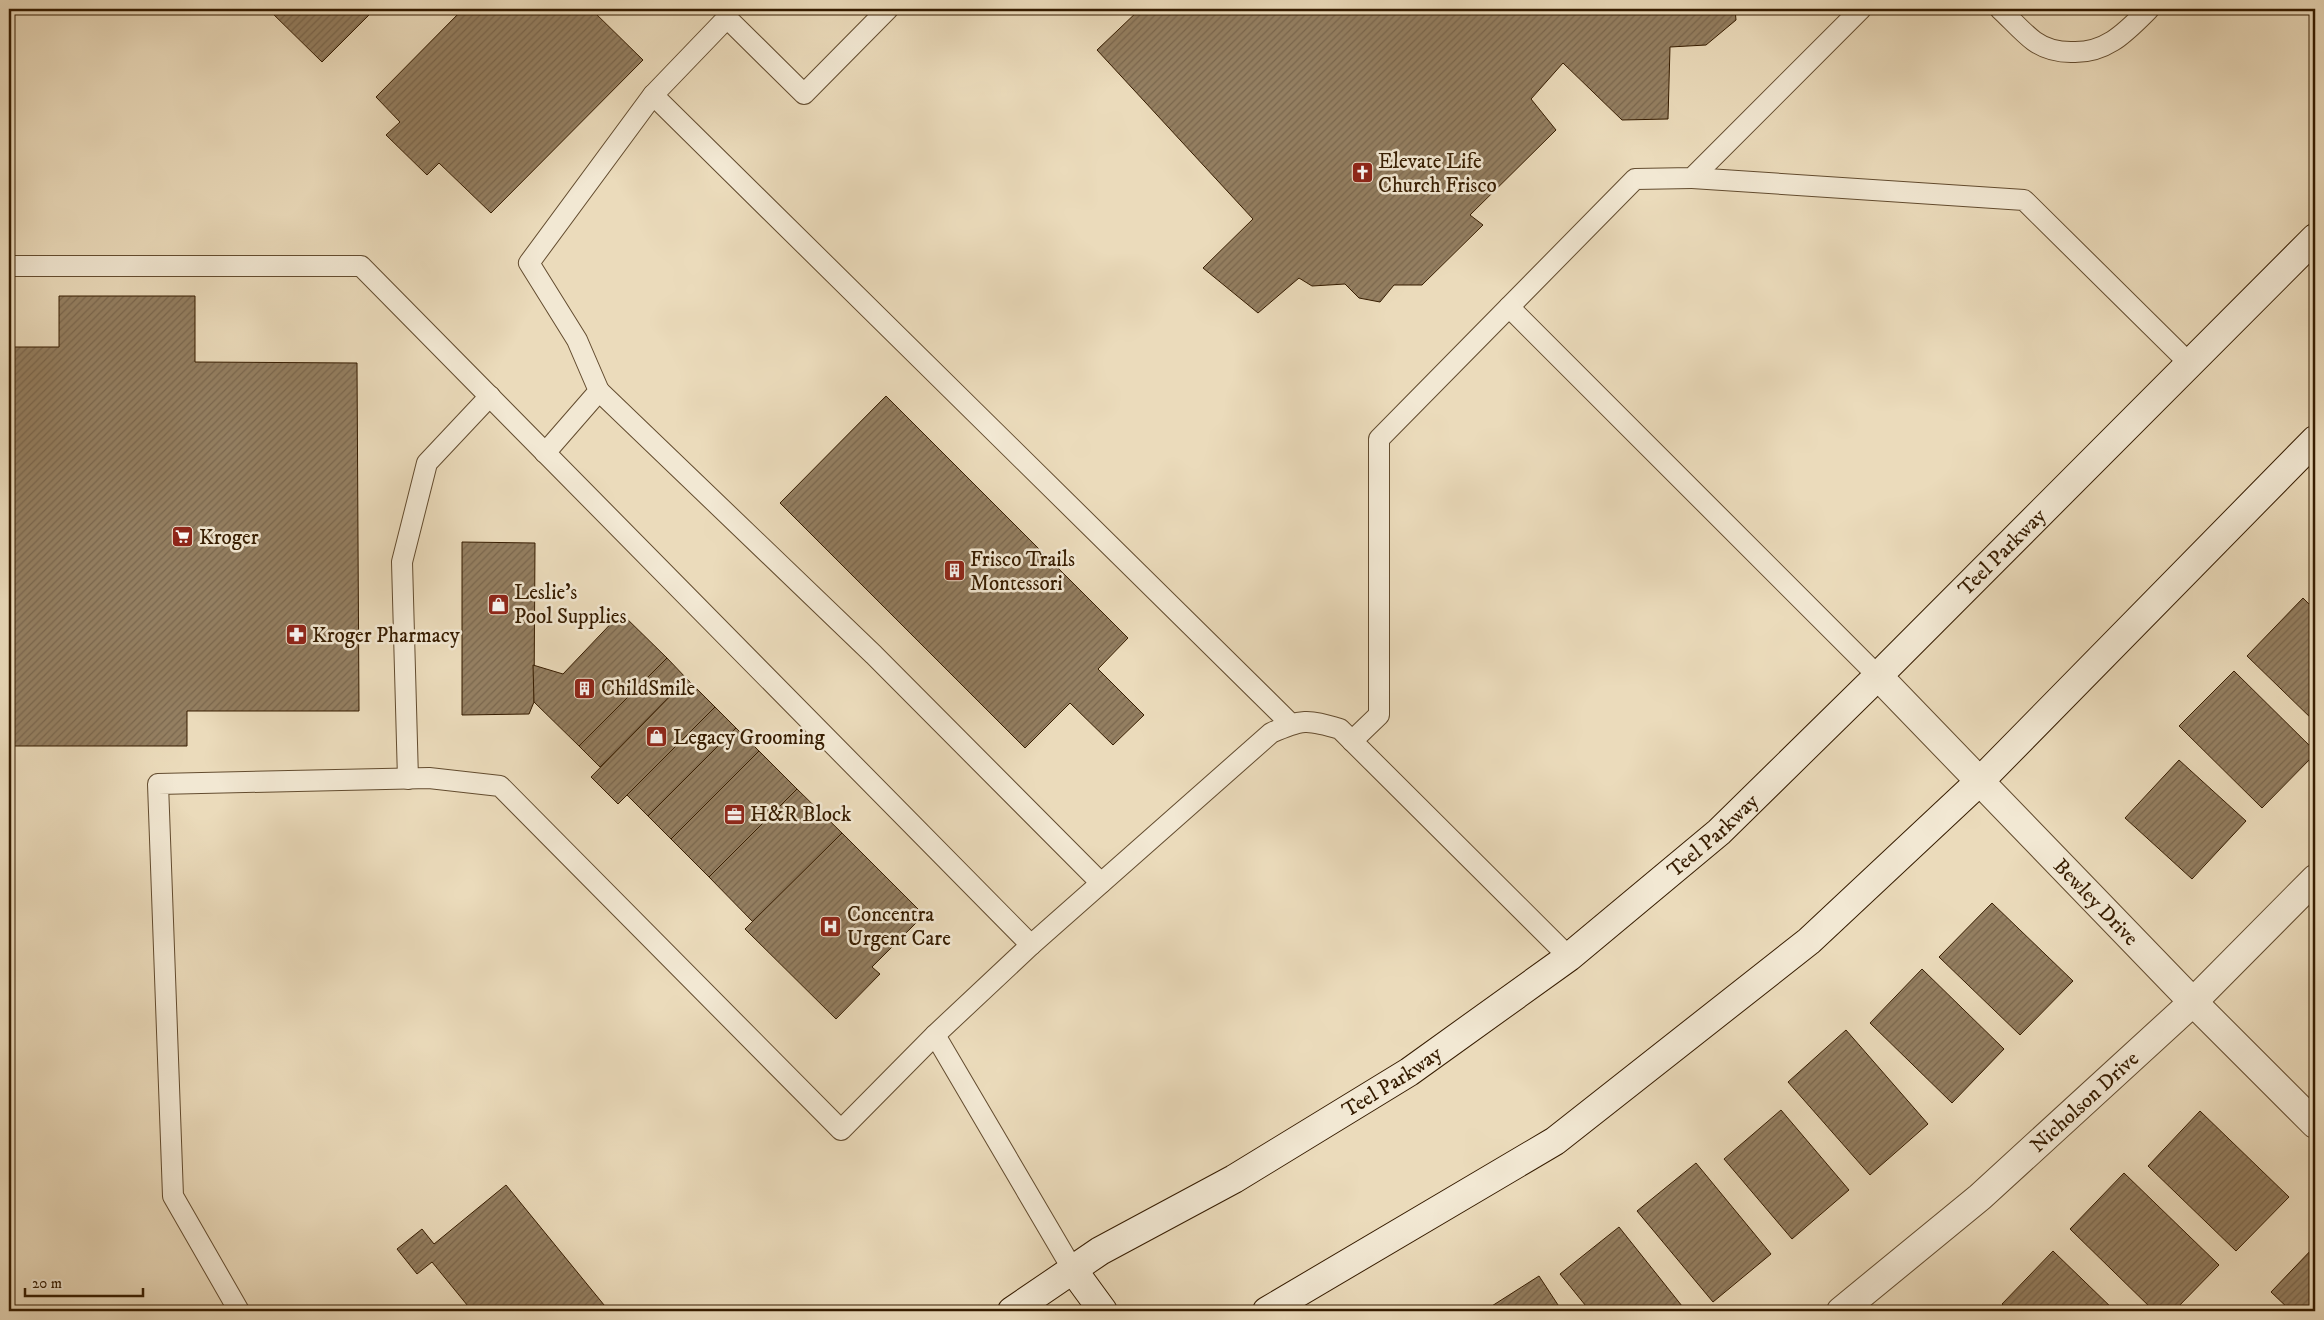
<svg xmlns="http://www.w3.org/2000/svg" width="2324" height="1320" viewBox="0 0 2324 1320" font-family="'IM FELL DW Pica',serif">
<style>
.building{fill:url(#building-hatch);stroke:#361c00}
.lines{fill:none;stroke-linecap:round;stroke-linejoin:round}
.lane-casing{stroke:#634c2f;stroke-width:22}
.street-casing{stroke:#634c2f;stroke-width:30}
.secondary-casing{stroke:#361c00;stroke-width:30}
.lane{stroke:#f2e8d3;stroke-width:20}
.street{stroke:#f2e8d3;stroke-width:28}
.secondary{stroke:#f2e8d3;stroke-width:28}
.labels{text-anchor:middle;stroke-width:5;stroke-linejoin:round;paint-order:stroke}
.poi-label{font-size:21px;fill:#361c00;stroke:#f2e8d3;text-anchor:start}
.street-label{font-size:21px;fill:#361c00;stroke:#f2e8d3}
</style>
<defs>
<pattern id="building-hatch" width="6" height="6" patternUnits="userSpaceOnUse" patternTransform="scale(1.25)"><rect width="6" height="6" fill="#947f61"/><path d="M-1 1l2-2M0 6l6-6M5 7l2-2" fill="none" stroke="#7a674e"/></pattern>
</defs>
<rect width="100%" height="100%" fill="#ebdbbb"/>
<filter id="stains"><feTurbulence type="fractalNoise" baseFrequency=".004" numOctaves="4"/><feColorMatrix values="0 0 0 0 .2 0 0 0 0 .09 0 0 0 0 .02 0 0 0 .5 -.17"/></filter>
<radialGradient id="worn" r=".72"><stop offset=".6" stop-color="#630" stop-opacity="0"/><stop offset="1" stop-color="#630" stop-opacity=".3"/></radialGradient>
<g class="building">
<polygon points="268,9 375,9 322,62"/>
<polygon points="463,9 591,9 643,60 491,213 439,163 427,175 386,135 400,122 376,97"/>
<polygon points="1140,9 1735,9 1736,20 1706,45 1670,47 1668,119 1622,120 1563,63 1531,99 1556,130 1470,215 1483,225 1422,285 1394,285 1380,302 1359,298 1345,284 1312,286 1299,278 1258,313 1203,268 1253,219 1097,50"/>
<polygon points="59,296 195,296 195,362 357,363 359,711 187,711 187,746 9,746 9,347 59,347"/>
<polygon points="886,396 1128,638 1098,669 1144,715 1113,745 1070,703 1025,748 780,503"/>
<polygon points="462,542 535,543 534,702 529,714 462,715"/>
<polygon points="2303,598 2315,610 2315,722 2247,656"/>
<polygon points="621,613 667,658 579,746 534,702 533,665 563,674"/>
<polygon points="667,658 687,679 600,767 579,746"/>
<polygon points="2234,671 2315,751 2315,754 2262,808 2179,726"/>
<polygon points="687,679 715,707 618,804 591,777"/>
<polygon points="715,707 736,728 648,816 627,795"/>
<polygon points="736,728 759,751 671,839 648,816"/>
<polygon points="759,751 797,789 709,877 671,839"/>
<polygon points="2179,760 2246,821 2192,879 2125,818"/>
<polygon points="797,789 842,833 753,922 709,877"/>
<polygon points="842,833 924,915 872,967 880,974 836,1019 745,929"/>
<polygon points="1992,903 2073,981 2020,1035 1939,957"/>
<polygon points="1922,969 2004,1049 1952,1103 1870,1023"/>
<polygon points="1846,1030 1928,1124 1870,1175 1788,1082"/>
<polygon points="1781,1110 1849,1190 1792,1239 1724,1159"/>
<polygon points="2200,1111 2289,1197 2236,1251 2148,1166"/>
<polygon points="1696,1163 1771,1254 1713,1302 1637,1211"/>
<polygon points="2124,1173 2219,1265 2174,1311 2154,1311 2070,1229"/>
<polygon points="506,1185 609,1311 472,1311 432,1262 417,1274 397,1249 422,1229 434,1244"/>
<polygon points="1619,1227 1686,1311 1590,1311 1560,1274"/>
<polygon points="2315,1246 2315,1311 2291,1311 2271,1292"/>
<polygon points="2053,1251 2115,1311 2009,1311 2002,1304"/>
<polygon points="1539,1276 1562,1311 1484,1311"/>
</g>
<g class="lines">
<defs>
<g id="lane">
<polyline points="888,9 804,94 727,18 653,95 1291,724"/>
<path d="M2000,9C2011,19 2022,32 2034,41C2045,49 2057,52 2071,52C2106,54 2126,32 2149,9"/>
<polyline points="1692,178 2024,200 2190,364"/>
<polyline points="9,266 361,266 1031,945 935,1035"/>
<polyline points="1509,307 1878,676"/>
<polyline points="599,391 874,655 1101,883"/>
<polyline points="545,453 599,391 577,340 529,263 653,95"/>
<polyline points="1352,741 1379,715 1379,439 1635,179 1692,178 1861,9"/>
<polyline points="408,779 402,562 427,463 490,396"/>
<path d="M1031,945L1271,733C1302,719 1307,719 1340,729L1569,957"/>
<polyline points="239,1311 173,1196 158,784 429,778 500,786 841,1130 935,1035 1073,1270"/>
</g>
<g id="street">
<path id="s1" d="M1878,676L2193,1002L2315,1124"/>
<path id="s2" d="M1841,1311L1980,1197L2193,1002L2315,879"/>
</g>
<g id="secondary">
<polyline points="1073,1270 1103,1311"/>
<path id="s3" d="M1012,1311L1100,1251L1234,1179L1409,1072L1569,957L1719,832L1878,676L2315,238"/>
<polyline points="1267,1311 1555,1141 1809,941 1980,781 2315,440"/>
</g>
</defs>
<use href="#lane" class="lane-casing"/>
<use href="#street" class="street-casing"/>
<use href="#secondary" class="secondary-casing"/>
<use href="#lane" class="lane"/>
<use href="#street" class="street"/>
<use href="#secondary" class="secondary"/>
</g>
<defs>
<symbol id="church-square" viewBox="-11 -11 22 22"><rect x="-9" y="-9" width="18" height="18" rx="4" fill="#8f2418" stroke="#f2e8d3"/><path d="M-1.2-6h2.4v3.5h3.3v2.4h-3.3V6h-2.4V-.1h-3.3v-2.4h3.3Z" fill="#fff"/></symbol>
<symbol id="supermarket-square" viewBox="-11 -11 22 22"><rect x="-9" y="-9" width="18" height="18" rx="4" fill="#8f2418" stroke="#f2e8d3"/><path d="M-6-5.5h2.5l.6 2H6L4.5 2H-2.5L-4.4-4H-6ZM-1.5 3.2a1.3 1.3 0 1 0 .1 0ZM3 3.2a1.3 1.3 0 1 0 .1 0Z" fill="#fff"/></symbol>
<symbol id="building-square" viewBox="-11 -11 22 22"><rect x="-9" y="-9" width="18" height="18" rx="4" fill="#8f2418" stroke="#f2e8d3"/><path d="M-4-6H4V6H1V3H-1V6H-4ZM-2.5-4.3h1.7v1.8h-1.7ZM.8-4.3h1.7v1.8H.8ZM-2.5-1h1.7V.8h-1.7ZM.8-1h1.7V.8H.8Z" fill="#fff"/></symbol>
<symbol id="shop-square" viewBox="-11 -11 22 22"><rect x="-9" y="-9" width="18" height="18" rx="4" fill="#8f2418" stroke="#f2e8d3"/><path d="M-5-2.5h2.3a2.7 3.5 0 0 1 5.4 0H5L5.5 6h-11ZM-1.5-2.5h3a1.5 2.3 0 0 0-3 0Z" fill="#fff"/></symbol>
<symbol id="pharmacy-square" viewBox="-11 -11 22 22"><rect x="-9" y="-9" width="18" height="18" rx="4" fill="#8f2418" stroke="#f2e8d3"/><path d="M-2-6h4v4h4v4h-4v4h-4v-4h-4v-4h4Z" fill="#fff"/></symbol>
<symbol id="office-square" viewBox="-11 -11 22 22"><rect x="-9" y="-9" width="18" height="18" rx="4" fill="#8f2418" stroke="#f2e8d3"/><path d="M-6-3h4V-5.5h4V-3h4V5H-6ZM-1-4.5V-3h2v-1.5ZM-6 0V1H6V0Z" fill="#fff"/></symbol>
<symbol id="hospital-square" viewBox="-11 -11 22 22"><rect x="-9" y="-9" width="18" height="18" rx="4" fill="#8f2418" stroke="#f2e8d3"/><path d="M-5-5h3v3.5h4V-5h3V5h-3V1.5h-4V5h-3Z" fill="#fff"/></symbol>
</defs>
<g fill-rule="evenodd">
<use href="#church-square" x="1350" y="160" width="25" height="25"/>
<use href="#supermarket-square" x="170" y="524" width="25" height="25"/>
<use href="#building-square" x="942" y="558" width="25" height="25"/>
<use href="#shop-square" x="486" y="592" width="25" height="25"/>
<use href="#pharmacy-square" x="284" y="622" width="25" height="25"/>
<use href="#building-square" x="572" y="676" width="25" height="25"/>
<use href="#shop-square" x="644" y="724" width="25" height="25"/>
<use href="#office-square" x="722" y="802" width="25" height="25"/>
<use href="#hospital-square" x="818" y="914" width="25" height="25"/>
</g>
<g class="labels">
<g class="poi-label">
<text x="1378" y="168">Elevate Life<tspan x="1378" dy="24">Church Frisco</tspan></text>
<text x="199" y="544">Kroger</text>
<text x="970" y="566">Frisco Trails<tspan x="970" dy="24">Montessori</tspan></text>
<text x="514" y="599">Leslie's<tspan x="514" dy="24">Pool Supplies</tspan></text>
<text x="312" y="642">Kroger Pharmacy</text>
<text x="601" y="695">ChildSmile</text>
<text x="673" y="744">Legacy Grooming</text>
<text x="750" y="821">H&amp;R Block</text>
<text x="847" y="921">Concentra<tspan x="847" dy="24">Urgent Care</tspan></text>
</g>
<g class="street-label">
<text dy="7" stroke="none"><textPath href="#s3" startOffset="1254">Teel Parkway</textPath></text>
<text dy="7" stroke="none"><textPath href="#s3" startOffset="849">Teel Parkway</textPath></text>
<text dy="7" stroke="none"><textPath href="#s1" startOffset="314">Bewley Drive</textPath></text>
<text dy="7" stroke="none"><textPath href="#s3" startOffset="444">Teel Parkway</textPath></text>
<text dy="7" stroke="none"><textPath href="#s2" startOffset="321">Nicholson Drive</textPath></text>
</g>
</g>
<rect width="2324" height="1320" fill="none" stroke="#ebdbbb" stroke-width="30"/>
<rect x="10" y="10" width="2304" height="1300" fill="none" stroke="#361c00" stroke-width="2.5"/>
<rect x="15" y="15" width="2294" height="1290" fill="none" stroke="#361c00"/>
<path d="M25 1288v8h118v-8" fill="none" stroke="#361c00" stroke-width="2.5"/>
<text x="32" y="1288" font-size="15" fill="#361c00" stroke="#f2e8d3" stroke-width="4" paint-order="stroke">20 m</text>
<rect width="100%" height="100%" filter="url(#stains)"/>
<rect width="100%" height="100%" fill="url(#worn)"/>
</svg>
